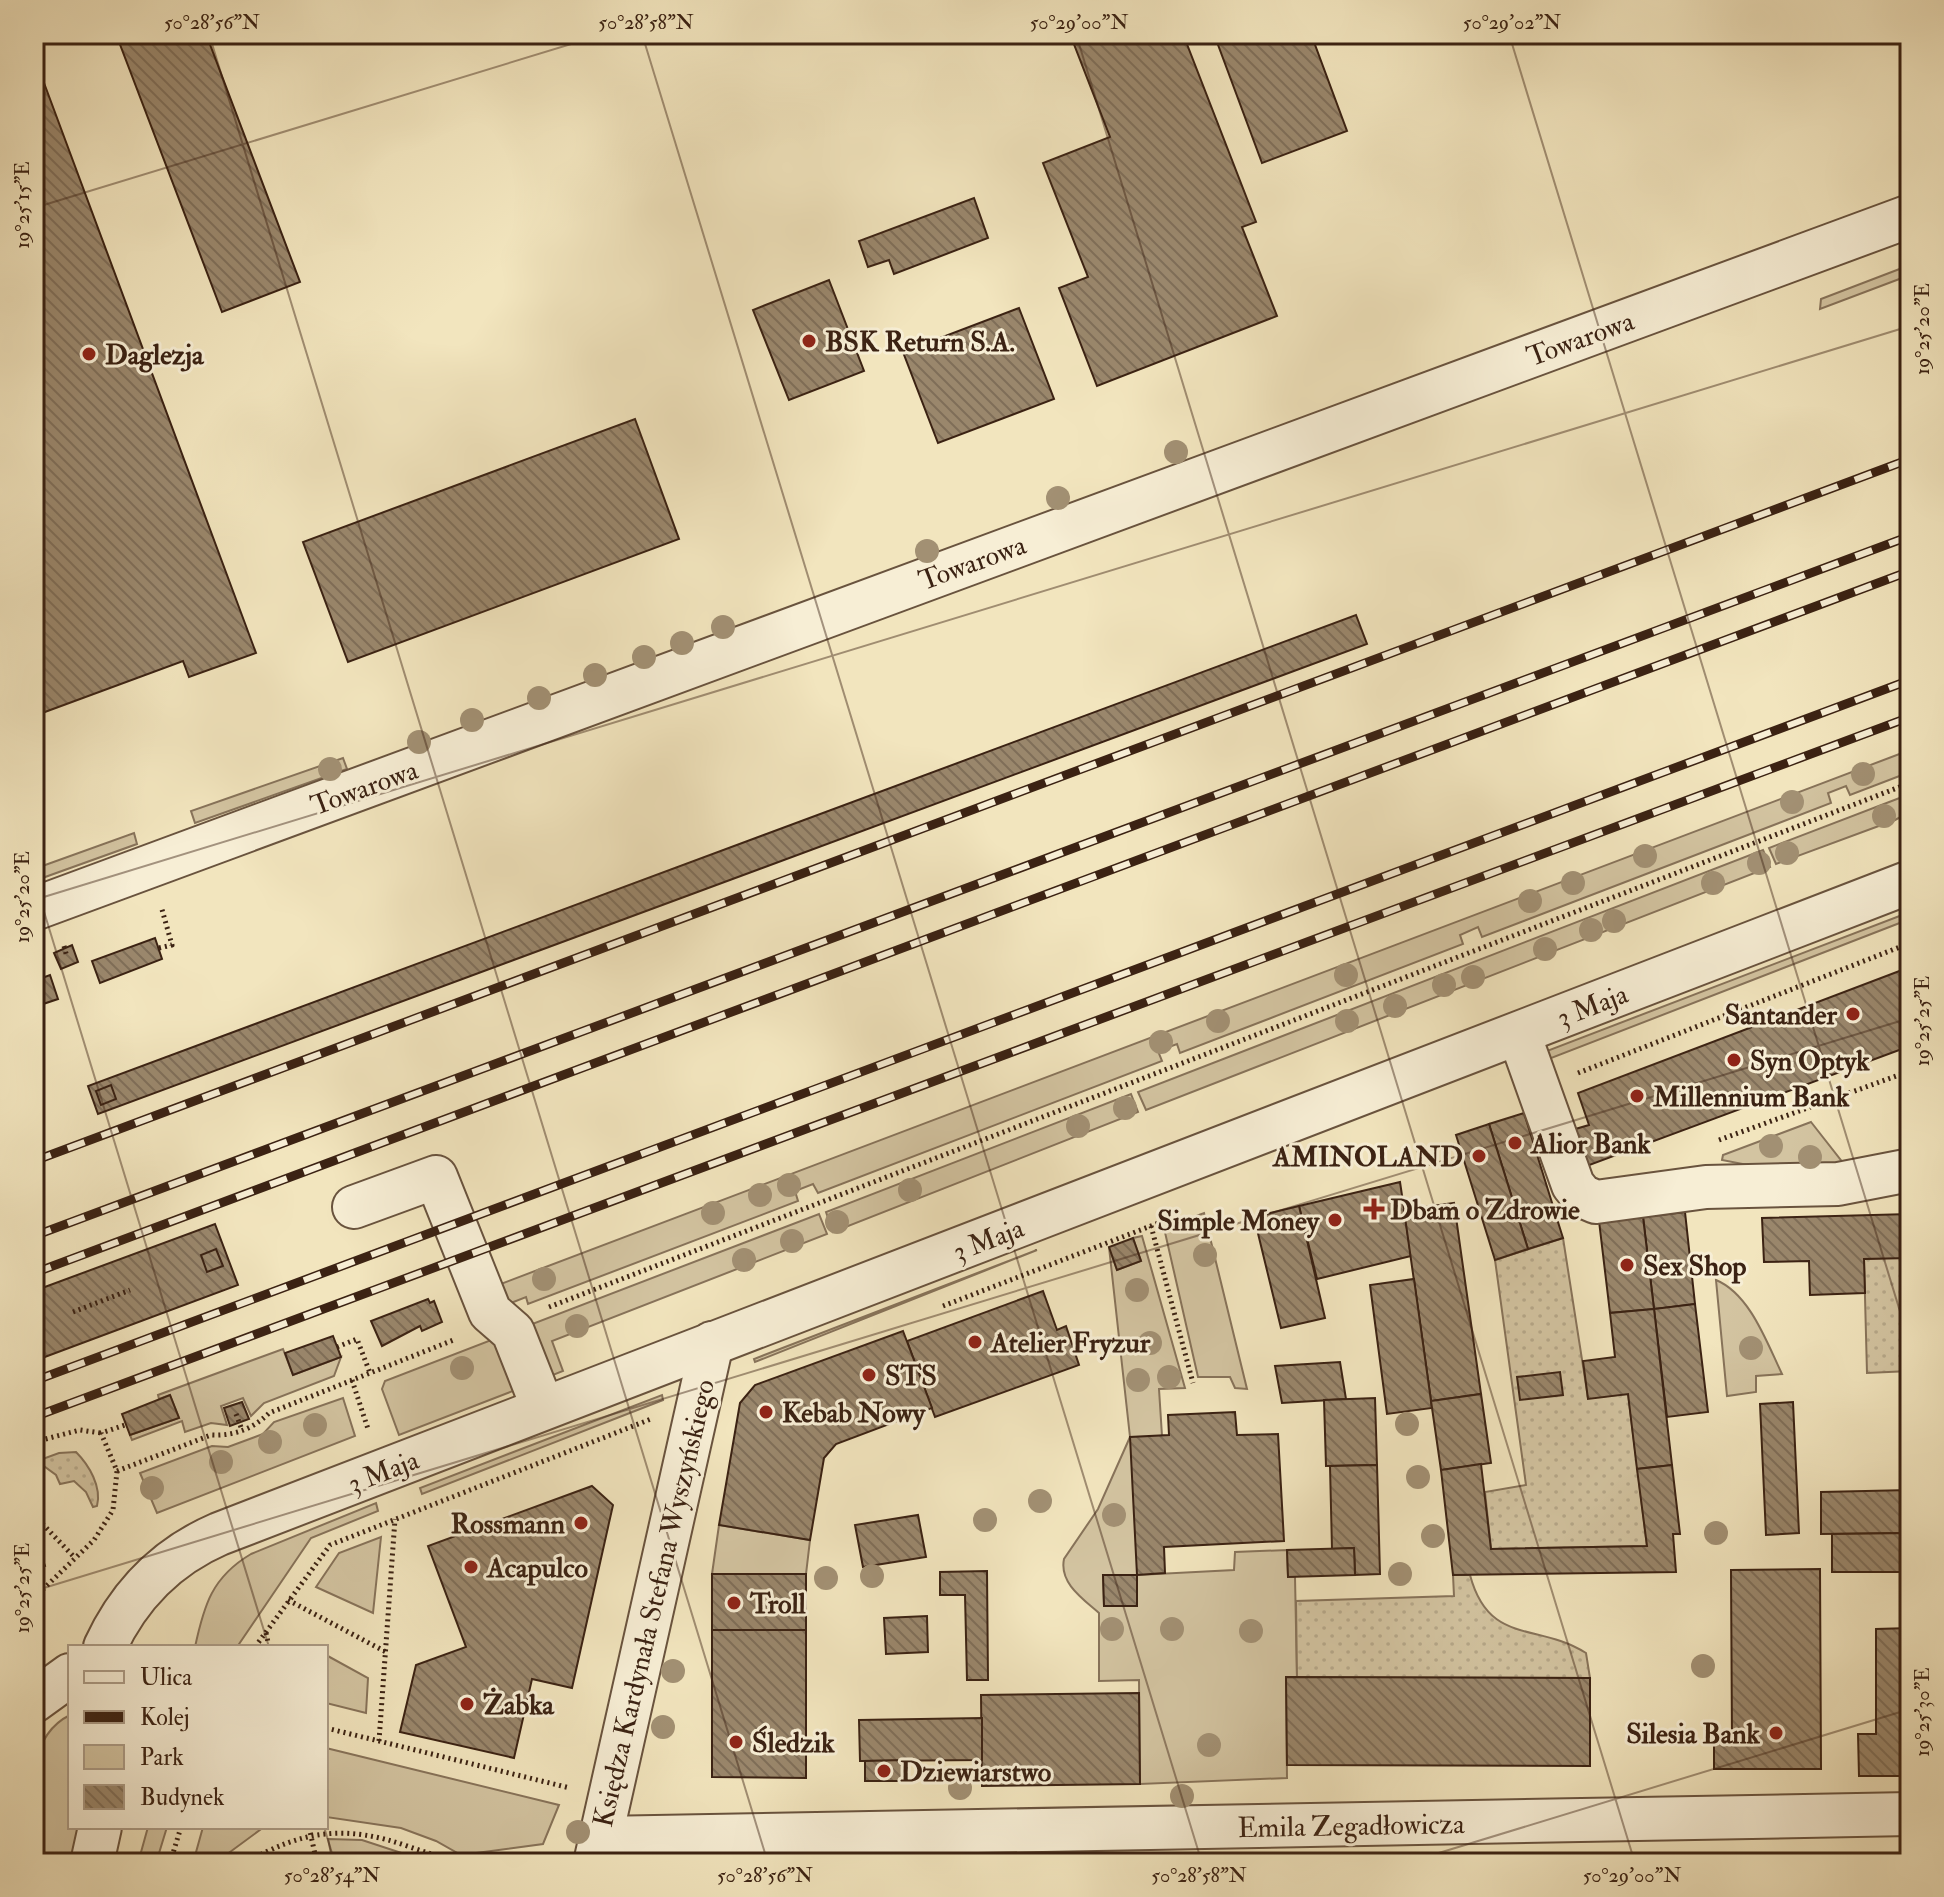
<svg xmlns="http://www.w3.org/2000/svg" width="1944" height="1897" viewBox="0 0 1944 1897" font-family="'IM FELL Double Pica',serif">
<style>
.green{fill:#d3c4a1;stroke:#87735a;stroke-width:2;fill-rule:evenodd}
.garden{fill:url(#garden-dots);stroke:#87735a;stroke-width:2}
.building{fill:url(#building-back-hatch);stroke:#3b2213;stroke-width:2}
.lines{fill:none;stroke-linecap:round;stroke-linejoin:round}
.minor-casing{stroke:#69533e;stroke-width:46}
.path{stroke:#3b2213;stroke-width:5;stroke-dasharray:2 4;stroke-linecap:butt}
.minor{stroke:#f7eed5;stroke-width:42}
.rail-casing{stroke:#3b2213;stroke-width:9}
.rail{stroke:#f7eed5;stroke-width:6;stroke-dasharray:18;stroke-linecap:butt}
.tree{fill:#a29073}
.ticks{fill:none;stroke:#3b2213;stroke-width:2;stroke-opacity:0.45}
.poi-dot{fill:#8f2418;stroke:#f7eed5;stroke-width:3}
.labels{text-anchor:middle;stroke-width:6;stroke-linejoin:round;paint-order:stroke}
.street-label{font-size:28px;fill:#3b2213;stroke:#f7eed5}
.poi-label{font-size:28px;font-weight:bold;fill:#3b2213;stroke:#f7eed5;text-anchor:start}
.neatline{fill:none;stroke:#3b2213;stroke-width:3}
.ticks-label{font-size:20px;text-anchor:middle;fill:#3b2213}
</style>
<defs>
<pattern id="garden-dots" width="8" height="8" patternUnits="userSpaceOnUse" patternTransform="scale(2)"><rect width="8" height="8" fill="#d3c4a1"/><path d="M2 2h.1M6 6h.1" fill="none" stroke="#b6a88a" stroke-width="1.8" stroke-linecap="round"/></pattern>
<pattern id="building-back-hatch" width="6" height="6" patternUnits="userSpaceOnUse" patternTransform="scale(2)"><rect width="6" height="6" fill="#9a876c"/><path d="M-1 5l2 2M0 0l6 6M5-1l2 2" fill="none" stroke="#7f6e58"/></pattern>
</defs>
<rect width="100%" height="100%" fill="#f2e5be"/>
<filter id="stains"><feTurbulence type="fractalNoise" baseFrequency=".0025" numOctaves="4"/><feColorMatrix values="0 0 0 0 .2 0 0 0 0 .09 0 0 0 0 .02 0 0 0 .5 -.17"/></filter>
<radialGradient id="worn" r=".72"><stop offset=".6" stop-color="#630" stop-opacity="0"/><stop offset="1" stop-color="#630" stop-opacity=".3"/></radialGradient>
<g class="green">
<polygon points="1910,265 1910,275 1820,309 1821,299"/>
<polygon points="1910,750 1910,772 1850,795 1846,786 1828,793 1831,803 1482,937 1478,927 1460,935 1463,944 1180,1053 1177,1044 1158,1051 1162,1061 818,1193 813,1184 795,1191 798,1201 528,1304 526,1297 506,1305 498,1285"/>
<polygon points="343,758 347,769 195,823 191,811"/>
<polygon points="1910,794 1910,812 1895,820 1776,864 1769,848"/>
<polygon points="134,833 137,844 34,881 34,869"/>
<polygon points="1763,850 1770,867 1146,1110 1138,1092"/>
<polygon points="1910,912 1910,919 1541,1062 1539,1054"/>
<polygon points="1131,1094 1138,1112 833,1232 826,1212"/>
<polygon points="1811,1122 1847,1168 1810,1177 1722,1160 1723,1155"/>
<polygon points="1204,1213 1247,1389 1235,1388 1230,1377 1198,1377 1164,1228"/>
<polygon points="819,1214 827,1234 552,1341 563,1371 553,1375 544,1369 527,1326"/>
<path d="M1142,1236L1185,1388L1159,1389L1162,1436L1138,1575L1234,1570L1235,1552L1287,1550L1288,1576L1295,1577L1297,1677L1286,1678L1287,1778L1140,1784L1139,1680L1099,1681V1613C1083,1599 1059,1583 1064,1559L1098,1509L1130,1437L1109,1247L1117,1270L1141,1261L1133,1238ZM1103,1575H1137V1605L1104,1606Z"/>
<polygon points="1037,1250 755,1362 754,1359"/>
<path d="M1716,1280C1750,1294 1767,1343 1782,1374L1756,1376V1392L1727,1396Z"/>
<polygon points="499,1337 515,1389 513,1391 399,1435 382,1389 385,1381"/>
<polygon points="283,1349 293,1375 341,1357 334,1376 264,1403 251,1416 243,1398 221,1406 227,1425 211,1423 185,1432 182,1421 132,1440 130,1435 179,1418 170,1395 159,1399 158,1395"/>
<polygon points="662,1395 663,1400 422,1494 420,1488"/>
<polygon points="343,1398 355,1436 157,1513 140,1473 212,1446 228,1447 263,1434 274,1422"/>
<path d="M376,1503L378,1511L311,1538L237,1647H195C204,1605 212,1577 251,1554Z"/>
<polygon points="719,1525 810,1540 806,1574 712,1574"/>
<polygon points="381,1537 373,1613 316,1587 339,1553"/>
<polygon points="326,1655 368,1678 366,1713 326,1703"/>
<path d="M70,1715V1827H81L71,1863H34C34,1815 19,1740 70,1715Z"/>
<polygon points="326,1748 559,1805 543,1844 461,1855 436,1841 401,1828 326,1817"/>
<polygon points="148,1827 167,1827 156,1863 138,1863"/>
<polygon points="203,1827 264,1827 215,1863 193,1863"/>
<polygon points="328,1839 362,1840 432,1863 333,1863"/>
</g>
<g class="garden">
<polygon points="1563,1238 1588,1398 1628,1394 1647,1546 1491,1549 1485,1492 1526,1485 1495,1260"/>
<polygon points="1910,1257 1910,1371 1867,1373 1864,1259"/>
<path d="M76,1452C89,1465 102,1487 97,1506L93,1507L86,1492L74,1481L60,1484L56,1475L37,1461L59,1453Z"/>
<path d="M1453,1575H1470C1489,1646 1537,1622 1586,1653L1590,1678L1297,1677L1296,1601L1454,1596Z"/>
</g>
<g class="building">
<polygon points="116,34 206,34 300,282 222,312"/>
<polygon points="1070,34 1183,34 1256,222 1242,227 1277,316 1097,386 1059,288 1088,277 1043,163 1110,137"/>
<polygon points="1214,34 1311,34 1347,131 1262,163"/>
<polygon points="34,56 256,653 189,677 183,661 34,716"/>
<polygon points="974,198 988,238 894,274 889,260 868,267 859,241"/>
<polygon points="829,280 864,371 789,400 753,310"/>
<polygon points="1019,308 1054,399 938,443 903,352"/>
<polygon points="635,419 679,539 348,662 303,542"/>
<polygon points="1356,615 1367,644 98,1114 88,1086"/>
<polygon points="155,938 162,959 100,983 92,961"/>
<polygon points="72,945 78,962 61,969 54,953"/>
<polygon points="1910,967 1910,1046 1584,1167 1572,1130 1589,1125 1578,1093"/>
<polygon points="50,975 58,999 34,1007 34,981"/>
<polygon points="111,1085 116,1099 101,1105 96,1091"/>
<polygon points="1524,1113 1563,1238 1528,1249 1489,1124"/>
<polygon points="1489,1124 1528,1249 1495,1260 1456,1135"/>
<polygon points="1400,1182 1411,1256 1317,1279 1299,1206"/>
<polygon points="1454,1203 1481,1394 1431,1401 1404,1210"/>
<polygon points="1299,1206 1325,1318 1281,1328 1254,1217"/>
<polygon points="1685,1212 1695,1304 1654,1309 1643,1217"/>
<polygon points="1910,1214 1910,1258 1864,1259 1865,1293 1810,1295 1809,1261 1764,1262 1762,1218"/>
<polygon points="1643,1217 1654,1309 1610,1313 1599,1221"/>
<polygon points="215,1224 238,1285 34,1361 34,1291"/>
<polygon points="1133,1238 1141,1261 1117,1270 1109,1247"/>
<polygon points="216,1249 223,1266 207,1272 201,1255"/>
<polygon points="1414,1279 1432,1408 1387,1414 1370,1285"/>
<polygon points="1043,1291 1057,1330 1066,1326 1079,1365 935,1417 907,1341"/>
<polygon points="428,1299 430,1303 434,1301 442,1322 422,1331 420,1326 382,1346 371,1321"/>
<polygon points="1695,1304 1708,1412 1667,1417 1654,1309"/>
<polygon points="1654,1309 1672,1465 1637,1469 1628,1394 1588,1399 1583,1361 1615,1357 1610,1313"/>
<polygon points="903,1331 932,1408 836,1444 824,1458 810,1540 719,1525 740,1403 755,1385"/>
<polygon points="333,1336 341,1357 293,1375 285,1353"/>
<polygon points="1340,1362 1346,1399 1282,1403 1275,1366"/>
<polygon points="1560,1372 1563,1395 1520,1400 1517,1377"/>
<polygon points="1481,1394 1491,1463 1441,1470 1431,1401"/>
<polygon points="170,1395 179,1418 130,1435 122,1414"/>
<polygon points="1375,1398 1377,1465 1326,1466 1324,1400"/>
<polygon points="242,1402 249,1419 230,1426 224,1408"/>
<polygon points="1793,1402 1799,1533 1766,1535 1760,1404"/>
<polygon points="1235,1412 1237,1435 1278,1434 1284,1541 1164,1547 1165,1573 1137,1575 1130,1437 1169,1435 1168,1415"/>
<polygon points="1481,1464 1491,1549 1647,1546 1637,1469 1672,1465 1680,1534 1673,1534 1676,1572 1453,1575 1441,1470"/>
<polygon points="1377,1465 1380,1574 1355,1575 1354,1548 1332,1549 1330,1466"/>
<polygon points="592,1486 613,1505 572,1688 532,1679 514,1758 400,1732 416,1665 466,1647 428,1546"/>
<polygon points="1910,1490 1910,1533 1821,1534 1821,1492"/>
<polygon points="918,1515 926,1557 863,1567 855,1525"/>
<polygon points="1910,1533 1910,1572 1832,1572 1832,1534"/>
<polygon points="34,1535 45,1566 34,1570"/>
<polygon points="1354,1548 1355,1575 1288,1577 1287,1550"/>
<polygon points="1820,1569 1821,1769 1714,1769 1714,1741 1732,1741 1731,1570"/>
<polygon points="987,1571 988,1680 967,1680 965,1595 940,1595 940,1572"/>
<rect x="712" y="1574" width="94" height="56"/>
<polygon points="1103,1575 1137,1575 1137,1606 1104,1606"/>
<polygon points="927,1616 928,1652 886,1654 884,1618"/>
<polygon points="1910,1628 1910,1776 1859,1776 1858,1734 1876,1734 1876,1629"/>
<polygon points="712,1630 806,1630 806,1778 712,1777"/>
<polygon points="1286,1677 1590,1678 1590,1766 1287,1765"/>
<polygon points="1139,1693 1140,1784 982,1786 981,1695"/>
<polygon points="982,1718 982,1760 860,1761 859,1720"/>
<polygon points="904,1760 904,1781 865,1781 865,1761"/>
<polygon points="1881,1853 1882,1863 1786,1863 1785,1855"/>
<polygon points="1677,1857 1677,1863 1573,1863 1573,1858"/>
<polygon points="1573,1858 1573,1863 1504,1863 1503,1859"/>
<polygon points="1262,1860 1262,1863 1155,1863"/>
</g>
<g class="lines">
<defs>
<g id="minor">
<polyline points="34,909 1910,216"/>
<polyline points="1519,1034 1573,1185 1582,1196 1596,1202 1706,1187 1838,1184 1910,1170"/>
<polyline points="354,1207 436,1177 490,1312 513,1332 543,1408"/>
<path d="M105,1647C129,1595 166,1557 219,1534L1910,882"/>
<polyline points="34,1701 70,1675"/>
<polyline points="600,1838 1910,1814"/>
<polyline points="92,1863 100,1827"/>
<polyline points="595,1863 712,1343"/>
</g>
</defs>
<use href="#minor" class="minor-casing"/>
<g class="path">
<polyline points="64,946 67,957"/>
<polyline points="159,948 172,945 161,906"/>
<polyline points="1578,1073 1910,943"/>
<polyline points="1719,1140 1910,1071"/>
<polyline points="1151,1226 1193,1383"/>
<polyline points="943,1306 1169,1219"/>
<polyline points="549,1307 1910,783"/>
<polyline points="73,1312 130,1290"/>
<polyline points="337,1347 357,1339 370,1373"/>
<polyline points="352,1380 368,1429"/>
<polyline points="236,1414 242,1430"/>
<polyline points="34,1442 80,1430 101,1433"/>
<path d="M117,1471L211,1435C234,1436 253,1429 269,1413L456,1339"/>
<polyline points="34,1515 75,1558"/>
<polyline points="34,1598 94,1540 113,1510 117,1471 101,1433 125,1425"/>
<polyline points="288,1600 386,1652"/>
<polyline points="266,1633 269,1647"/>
<polyline points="255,1647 330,1545 651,1419"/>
<polyline points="326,1728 570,1788"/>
<polyline points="379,1741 395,1519"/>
<polyline points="309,1827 317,1863"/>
<polyline points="170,1863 181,1827"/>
<path d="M245,1863C303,1830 346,1824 410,1847C424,1852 438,1855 450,1863"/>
<polyline points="506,1863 552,1855"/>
</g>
<use href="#minor" class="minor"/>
<defs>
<g id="rail">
<polyline points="34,1161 1910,459"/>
<polyline points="34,1236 1910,536"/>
<polyline points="34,1273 1910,571"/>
<polyline points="34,1381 1910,680"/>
<polyline points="34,1417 1910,717"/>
</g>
</defs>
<use href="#rail" class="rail-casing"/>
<use href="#rail" class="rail"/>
</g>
<g class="tree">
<circle cx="1176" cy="452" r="12"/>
<circle cx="1058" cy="498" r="12"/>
<circle cx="927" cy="551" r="12"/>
<circle cx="723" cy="627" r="12"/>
<circle cx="682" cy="643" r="12"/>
<circle cx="644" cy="657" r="12"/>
<circle cx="595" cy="675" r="12"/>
<circle cx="539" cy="698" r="12"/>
<circle cx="472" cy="720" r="12"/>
<circle cx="419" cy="742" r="12"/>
<circle cx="330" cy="769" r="12"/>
<circle cx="1863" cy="774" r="12"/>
<circle cx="1792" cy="802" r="12"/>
<circle cx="1884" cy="816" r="12"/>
<circle cx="1787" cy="853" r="12"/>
<circle cx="1645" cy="856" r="12"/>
<circle cx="1759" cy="863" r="12"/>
<circle cx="1573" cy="883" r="12"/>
<circle cx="1713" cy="883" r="12"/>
<circle cx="1530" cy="901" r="12"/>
<circle cx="1614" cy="921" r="12"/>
<circle cx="1591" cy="930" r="12"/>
<circle cx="1545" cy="949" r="12"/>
<circle cx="1346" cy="975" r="12"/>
<circle cx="1473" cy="977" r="12"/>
<circle cx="1444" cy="985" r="12"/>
<circle cx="1395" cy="1006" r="12"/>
<circle cx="1218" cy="1021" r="12"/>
<circle cx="1347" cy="1021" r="12"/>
<circle cx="1161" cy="1042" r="12"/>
<circle cx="1125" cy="1108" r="12"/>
<circle cx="1078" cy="1126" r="12"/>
<circle cx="1771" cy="1146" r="12"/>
<circle cx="1810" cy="1157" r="12"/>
<circle cx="789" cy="1185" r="12"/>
<circle cx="910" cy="1190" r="12"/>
<circle cx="760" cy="1195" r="12"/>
<circle cx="713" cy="1213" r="12"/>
<circle cx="837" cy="1222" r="12"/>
<circle cx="792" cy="1241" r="12"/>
<circle cx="1205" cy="1255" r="12"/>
<circle cx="744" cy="1260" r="12"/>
<circle cx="544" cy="1279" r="12"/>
<circle cx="1137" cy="1290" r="12"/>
<circle cx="577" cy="1326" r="12"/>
<circle cx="1150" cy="1343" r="12"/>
<circle cx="1751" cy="1348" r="12"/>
<circle cx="462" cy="1368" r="12"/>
<circle cx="1169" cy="1377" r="12"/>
<circle cx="1138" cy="1380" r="12"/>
<circle cx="1407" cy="1424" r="12"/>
<circle cx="315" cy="1425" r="12"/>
<circle cx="270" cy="1442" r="12"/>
<circle cx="221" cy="1462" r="12"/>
<circle cx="1418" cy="1477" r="12"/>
<circle cx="152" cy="1488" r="12"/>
<circle cx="1040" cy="1501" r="12"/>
<circle cx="1114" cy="1515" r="12"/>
<circle cx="985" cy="1520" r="12"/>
<circle cx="1716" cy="1533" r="12"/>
<circle cx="1433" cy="1536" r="12"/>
<circle cx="1400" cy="1574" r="12"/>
<circle cx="872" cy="1576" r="12"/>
<circle cx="826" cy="1578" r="12"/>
<circle cx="1112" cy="1629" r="12"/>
<circle cx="1172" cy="1629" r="12"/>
<circle cx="1251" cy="1631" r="12"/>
<circle cx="1703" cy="1666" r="12"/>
<circle cx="673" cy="1671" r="12"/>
<circle cx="663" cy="1727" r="12"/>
<circle cx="1209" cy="1745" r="12"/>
<circle cx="960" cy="1788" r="12"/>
<circle cx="1182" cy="1796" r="12"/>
<circle cx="578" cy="1832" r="12"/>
</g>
<path class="ticks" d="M209,34L768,1863M642,34L1202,1863M1076,34L1635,1863M1509,34L1910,1344M34,208L604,34M34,879L269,1647M34,900L1910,326M34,1591L1910,1018M324,1827L335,1863M1406,1863L1910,1709"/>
<g class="poi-dot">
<circle cx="809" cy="341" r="8"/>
<circle cx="89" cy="354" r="8"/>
<circle cx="1853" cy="1014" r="8"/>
<circle cx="1734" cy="1060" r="8"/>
<circle cx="1637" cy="1096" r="8"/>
<circle cx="1515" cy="1143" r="8"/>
<circle cx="1479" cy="1156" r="8"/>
<path d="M1370 1197h8v8h8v8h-8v8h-8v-8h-8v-8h8z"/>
<circle cx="1335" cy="1220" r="8"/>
<circle cx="1627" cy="1265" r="8"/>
<circle cx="975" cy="1342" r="8"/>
<circle cx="869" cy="1375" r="8"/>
<circle cx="766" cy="1412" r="8"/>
<circle cx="581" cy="1523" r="8"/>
<circle cx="471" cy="1567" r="8"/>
<circle cx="734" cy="1603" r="8"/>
<circle cx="467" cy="1704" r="8"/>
<circle cx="1776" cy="1733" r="8"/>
<circle cx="736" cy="1742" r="8"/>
<circle cx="884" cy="1771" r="8"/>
</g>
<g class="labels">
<g class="street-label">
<text transform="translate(1580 338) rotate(-20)" y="10">Towarowa</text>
<text transform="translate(972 562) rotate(-20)" y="10">Towarowa</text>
<text transform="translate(364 787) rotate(-20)" y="10">Towarowa</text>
<text transform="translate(1592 1005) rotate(-21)" y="10">3 Maja</text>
<text transform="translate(988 1239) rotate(-21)" y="10">3 Maja</text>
<text transform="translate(383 1471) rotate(-21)" y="10">3 Maja</text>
<text transform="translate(653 1603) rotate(-77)" y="10">Księdza Kardynała Stefana Wyszyńskiego</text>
<text transform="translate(1351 1825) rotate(-1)" y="10">Emila Zegadłowicza</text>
</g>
<g class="poi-label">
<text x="825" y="351">BSK Return S.A.</text>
<text x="105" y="364">Daglezja</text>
<text x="1837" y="1024" text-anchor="end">Santander</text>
<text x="1750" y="1070">Syn Optyk</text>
<text x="1653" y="1106">Millennium Bank</text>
<text x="1531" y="1153">Alior Bank</text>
<text x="1463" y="1166" text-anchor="end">AMINOLAND</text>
<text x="1390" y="1219">Dbam o Zdrowie</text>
<text x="1319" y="1230" text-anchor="end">Simple Money</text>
<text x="1643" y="1275">Sex Shop</text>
<text x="991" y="1352">Atelier Fryzur</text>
<text x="885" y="1385">STS</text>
<text x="782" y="1422">Kebab Nowy</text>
<text x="565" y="1533" text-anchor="end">Rossmann</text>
<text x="487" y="1577">Acapulco</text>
<text x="750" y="1613">Troll</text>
<text x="483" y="1714">Żabka</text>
<text x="1760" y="1743" text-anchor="end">Silesia Bank</text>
<text x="752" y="1752">Śledzik</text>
<text x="900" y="1781">Dziewiarstwo</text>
</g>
</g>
<rect width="1944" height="1897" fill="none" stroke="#f2e5be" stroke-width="88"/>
<rect x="68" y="1645" width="260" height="184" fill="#f7eed5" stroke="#ac9c87" stroke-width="2"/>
<rect x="84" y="1671" width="40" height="12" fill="#f7eed5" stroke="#ac9c87" stroke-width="2"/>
<text x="140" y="1685" font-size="24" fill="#3b2213">Ulica</text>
<rect x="84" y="1711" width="40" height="12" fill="#3b2213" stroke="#ac9c87" stroke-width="2"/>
<text x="140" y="1725" font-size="24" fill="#3b2213">Kolej</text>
<rect x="84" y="1745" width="40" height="24" fill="#d3c4a1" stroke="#ac9c87" stroke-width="2"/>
<text x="140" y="1765" font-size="24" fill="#3b2213">Park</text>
<rect x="84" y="1785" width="40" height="24" fill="url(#building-back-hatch)" stroke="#ac9c87" stroke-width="2"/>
<text x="140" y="1805" font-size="24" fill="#3b2213">Budynek</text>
<rect x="44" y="44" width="1856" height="1809" class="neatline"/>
<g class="ticks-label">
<text x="212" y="29">50°28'56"N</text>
<text x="646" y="29">50°28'58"N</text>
<text x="1079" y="29">50°29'00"N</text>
<text x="1512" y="29">50°29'02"N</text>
<text transform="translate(22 205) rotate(-90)" y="7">19°25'15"E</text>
<text transform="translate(1922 329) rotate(-90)" y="7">19°25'20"E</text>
<text transform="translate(22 897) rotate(-90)" y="7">19°25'20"E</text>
<text transform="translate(1922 1021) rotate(-90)" y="7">19°25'25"E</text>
<text transform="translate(22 1588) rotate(-90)" y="7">19°25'25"E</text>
<text transform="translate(1922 1712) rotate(-90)" y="7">19°25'30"E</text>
<text x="332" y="1882">50°28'54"N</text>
<text x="765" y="1882">50°28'56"N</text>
<text x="1199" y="1882">50°28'58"N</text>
<text x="1632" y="1882">50°29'00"N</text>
</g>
<rect width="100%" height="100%" filter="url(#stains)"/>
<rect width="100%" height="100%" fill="url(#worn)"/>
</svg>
